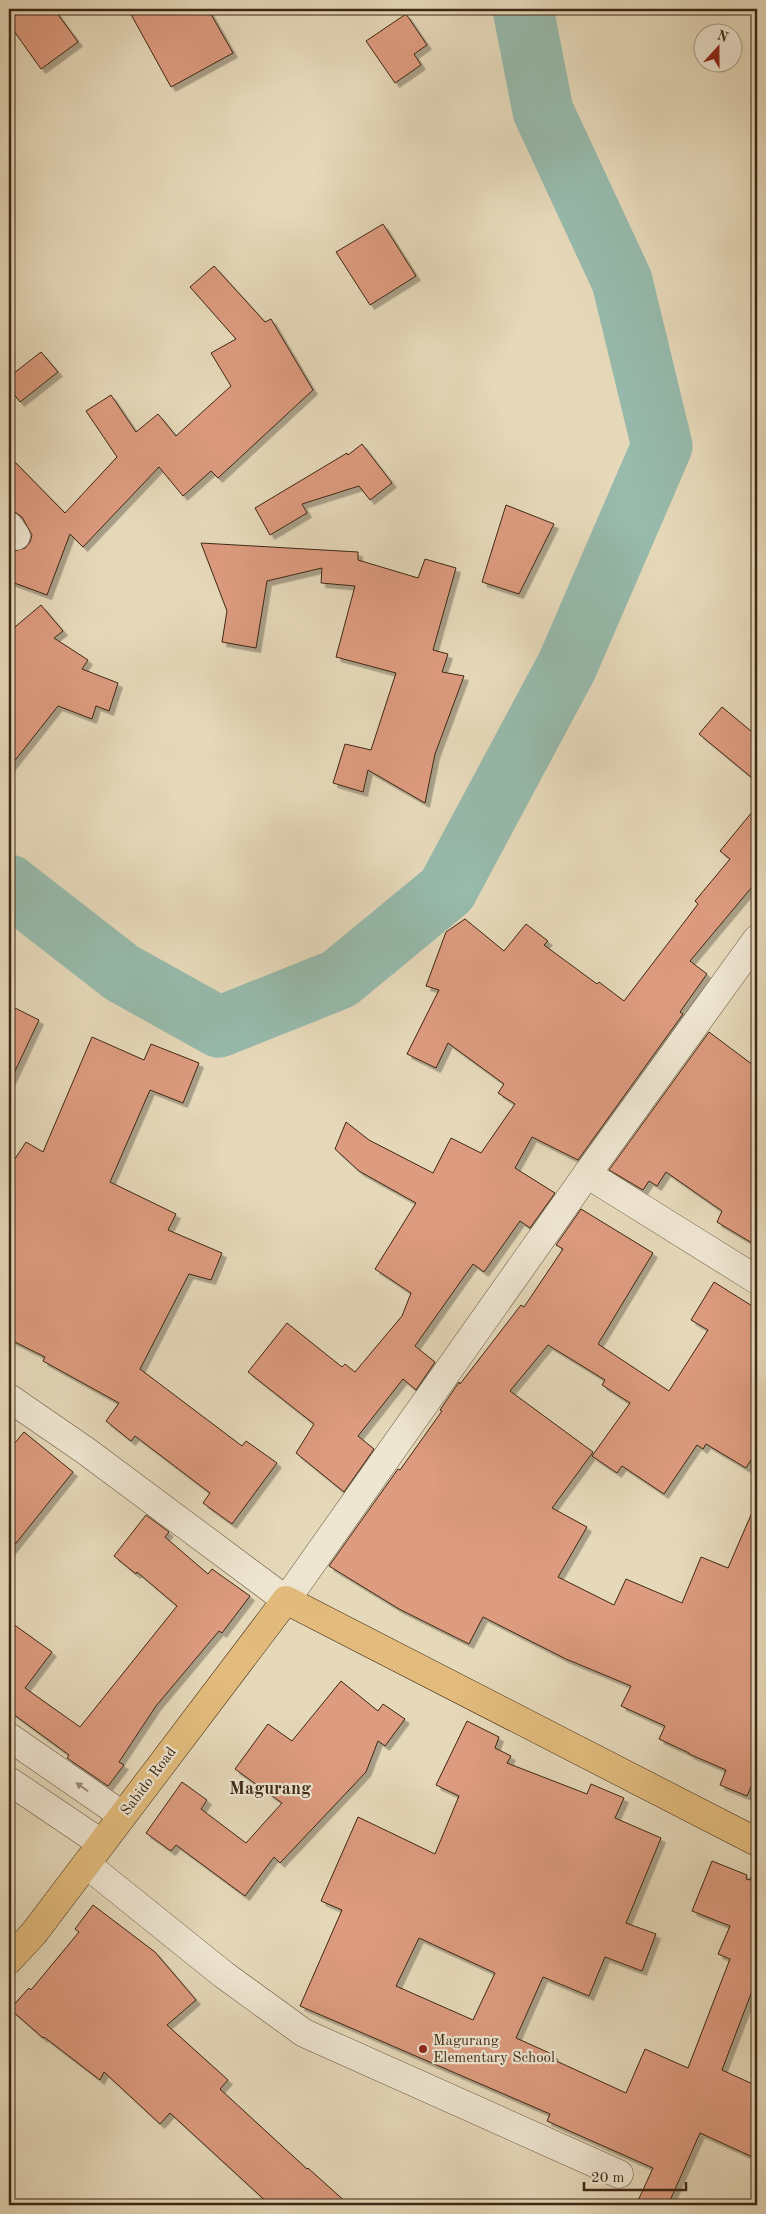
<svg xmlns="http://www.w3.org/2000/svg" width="766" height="2214" viewBox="0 0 766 2214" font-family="'Old Standard TT',serif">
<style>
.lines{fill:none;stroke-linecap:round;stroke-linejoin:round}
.river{stroke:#97baac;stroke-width:61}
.building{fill:#dd9b7f;stroke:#3c2713;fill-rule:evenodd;filter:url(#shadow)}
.minor-casing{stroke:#66543d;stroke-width:29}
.major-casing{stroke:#3c2713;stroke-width:29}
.minor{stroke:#efe6d2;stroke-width:28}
.major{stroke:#e3bc7d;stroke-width:28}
.oneway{fill:#968672}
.poi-dot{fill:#8f2418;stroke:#efe6d2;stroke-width:2}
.labels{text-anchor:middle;stroke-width:4.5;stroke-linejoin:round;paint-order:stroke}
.street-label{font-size:15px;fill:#3c2713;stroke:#efe6d2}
.poi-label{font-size:15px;fill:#3c2713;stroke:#efe6d2;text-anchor:start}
.quarter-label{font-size:18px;font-weight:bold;fill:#3c2713;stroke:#efe6d2}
</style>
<defs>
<filter id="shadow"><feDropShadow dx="4.5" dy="4.5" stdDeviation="0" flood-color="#0004"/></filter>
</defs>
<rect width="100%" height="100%" fill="#e6d9ba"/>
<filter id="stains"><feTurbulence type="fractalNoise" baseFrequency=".004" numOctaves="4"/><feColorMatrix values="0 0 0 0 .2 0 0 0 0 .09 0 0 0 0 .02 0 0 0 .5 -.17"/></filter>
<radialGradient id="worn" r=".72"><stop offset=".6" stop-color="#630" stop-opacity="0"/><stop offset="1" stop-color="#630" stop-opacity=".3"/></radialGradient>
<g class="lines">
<polyline class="river" points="9,885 122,973 219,1027 339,979 447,890 567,666 662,446 622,281 543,111 523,9"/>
</g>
<g class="building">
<polygon points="9,9 54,9 78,42 41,69 9,24"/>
<polygon points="128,9 208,9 233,53 171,87"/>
<polygon points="406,14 427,45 414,54 421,65 395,83 366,41"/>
<polygon points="383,224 416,276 370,305 336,252"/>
<polygon points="214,266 265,322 271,319 313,390 218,478 211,471 183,496 159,467 83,547 70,534 47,595 9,581 9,566 14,551 25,548 30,542 32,535 22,517 9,508 9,456 65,513 117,457 86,411 111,395 136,432 158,414 176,436 231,386 211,353 236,339 190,287"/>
<polygon points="41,352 58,372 20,402 9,388 9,377"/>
<polygon points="362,444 392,483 370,500 359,486 302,504 307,513 270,535 255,508 347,453 348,455"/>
<polygon points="506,505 554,524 519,594 482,582"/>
<polygon points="201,543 358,552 358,560 418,578 425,559 456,568 433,650 448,654 442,672 464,676 435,754 425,803 368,770 363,792 333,783 345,744 371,750 396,673 336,657 355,586 321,583 322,568 267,581 256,648 222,642 227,611"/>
<polygon points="41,605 63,631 54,638 88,660 82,669 118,683 109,711 96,706 92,719 58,706 9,768 9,632"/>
<polygon points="722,707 757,736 757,782 699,734"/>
<polygon points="757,806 757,881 690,961 707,974 680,1012 683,1014 578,1160 532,1137 515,1168 555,1193 530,1228 520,1221 484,1272 473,1264 415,1346 435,1362 416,1390 403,1379 358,1436 374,1449 344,1492 296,1453 314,1424 248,1372 287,1323 342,1367 345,1364 355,1372 402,1316 411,1293 375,1269 416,1203 359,1171 335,1149 346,1122 369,1140 433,1173 451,1138 481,1153 515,1104 498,1093 504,1084 448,1043 436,1068 407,1054 439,990 426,986 446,932 465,919 504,951 526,924 548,941 544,945 597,984 599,982 624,1001 698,904 695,901 730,859 720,851"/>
<polygon points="9,1005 39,1020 9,1084"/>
<polygon points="709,1032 757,1068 757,1246 717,1222 722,1211 666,1172 657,1186 649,1181 643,1190 609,1170"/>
<polygon points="92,1037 144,1060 151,1044 199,1063 183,1103 150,1090 110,1182 176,1214 168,1230 222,1253 211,1280 189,1274 140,1369 242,1446 246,1441 277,1463 232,1524 203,1503 210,1493 135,1436 131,1441 106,1421 119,1403 43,1361 45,1357 9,1339 9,1168 26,1142 43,1152"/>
<polygon points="581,1209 653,1253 598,1344 669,1391 708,1330 691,1320 714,1282 757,1309 757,1450 746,1468 706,1444 703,1449 697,1445 664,1494 622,1466 617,1473 592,1456 630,1403 602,1385 605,1380 548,1345 510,1391 593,1452 552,1508 587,1527 558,1577 614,1605 626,1579 682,1603 701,1557 728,1568 757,1501 757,1773 747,1796 720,1785 726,1770 689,1754 689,1753 659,1739 665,1726 621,1706 631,1686 566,1659 483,1617 469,1644 399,1609 329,1566 398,1469 400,1470 442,1411 440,1410 459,1382 460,1384 521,1305 524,1307 563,1249 556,1245"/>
<polygon points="24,1432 73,1472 9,1552 9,1450"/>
<polygon points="146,1515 169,1532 165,1537 208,1574 212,1569 250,1596 222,1633 219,1631 156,1706 119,1762 124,1765 108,1786 67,1758 69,1755 9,1711 9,1621 52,1652 25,1688 80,1727 177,1606 137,1572 136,1574 114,1556"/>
<polygon points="341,1681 378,1711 383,1704 405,1719 385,1746 378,1741 366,1772 280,1863 274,1857 245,1896 176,1845 171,1851 146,1833 182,1782 207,1800 201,1809 246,1843 282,1803 235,1769 268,1724 292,1741"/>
<path d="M467,1721L499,1737L495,1748L511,1756L507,1763L587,1794L591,1784L624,1798L615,1818L661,1838L626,1923L656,1934L642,1971L605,1957L589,1996L543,1977L516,2038L554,2055L552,2059L626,2093L645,2049L688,2068L730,1959L718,1954L730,1926L692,1911L712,1861L747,1875L746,1879L750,1880L757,1862V1978L722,2070L757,2086V2159L700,2133L668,2205H636L653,2168L547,2121L550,2114L300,2006L342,1910L321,1901L358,1817L435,1854L459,1796L436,1785ZM419,1938L495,1973L473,2020L396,1986Z"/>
<polygon points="93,1905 155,1952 196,2000 167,2025 228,2080 220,2089 307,2169 308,2168 349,2205 270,2205 170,2113 160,2124 104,2072 100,2080 44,2037 43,2038 10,2009 29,1988 31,1990 79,1932 75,1929"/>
</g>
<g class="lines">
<defs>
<g id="minor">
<polyline points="9,526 16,536"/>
<polyline points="587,1174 757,1280"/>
<polyline points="9,1398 86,1451 286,1600 587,1174 757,939"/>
<polyline points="9,1737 122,1815"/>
<polyline points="9,1781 101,1843"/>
<polyline points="86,1864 224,1975 304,2033 619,2174"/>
</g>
<polyline id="major" points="9,1960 34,1933 286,1600 757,1842"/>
</defs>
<use href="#minor" class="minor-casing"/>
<use href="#major" class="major-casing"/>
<use href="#minor" class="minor"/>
<use href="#major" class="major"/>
</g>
<defs><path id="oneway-solid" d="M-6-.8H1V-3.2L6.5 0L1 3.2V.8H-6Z" transform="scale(1.25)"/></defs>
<use class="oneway" href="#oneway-solid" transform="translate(82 1787) rotate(-145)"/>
<circle class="poi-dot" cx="423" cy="2049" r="5"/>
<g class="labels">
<g class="street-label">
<text transform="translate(148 1781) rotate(-53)" y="5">Sabido Road</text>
</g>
<g class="poi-label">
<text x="433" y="2045">Magurang<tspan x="433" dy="17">Elementary School</tspan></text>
</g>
<g class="quarter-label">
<text x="270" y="1794">Magurang</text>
</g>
</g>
<rect width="766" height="2214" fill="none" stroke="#e6d9ba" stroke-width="30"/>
<rect x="10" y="10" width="746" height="2194" fill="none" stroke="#3c2713" stroke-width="2.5"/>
<rect x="15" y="15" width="736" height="2184" fill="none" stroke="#3c2713"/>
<g transform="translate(718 48) rotate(21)"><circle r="24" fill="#efe6d2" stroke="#a79a86"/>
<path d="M0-4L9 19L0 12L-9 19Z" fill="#8f2418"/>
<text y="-8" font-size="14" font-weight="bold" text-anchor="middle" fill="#3c2713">N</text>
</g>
<path d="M584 2182v8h102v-8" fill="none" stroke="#3c2713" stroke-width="2.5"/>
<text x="591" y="2182" font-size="15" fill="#3c2713" stroke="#efe6d2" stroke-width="4" paint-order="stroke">20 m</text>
<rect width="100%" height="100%" filter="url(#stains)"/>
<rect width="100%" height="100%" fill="url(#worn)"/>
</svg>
